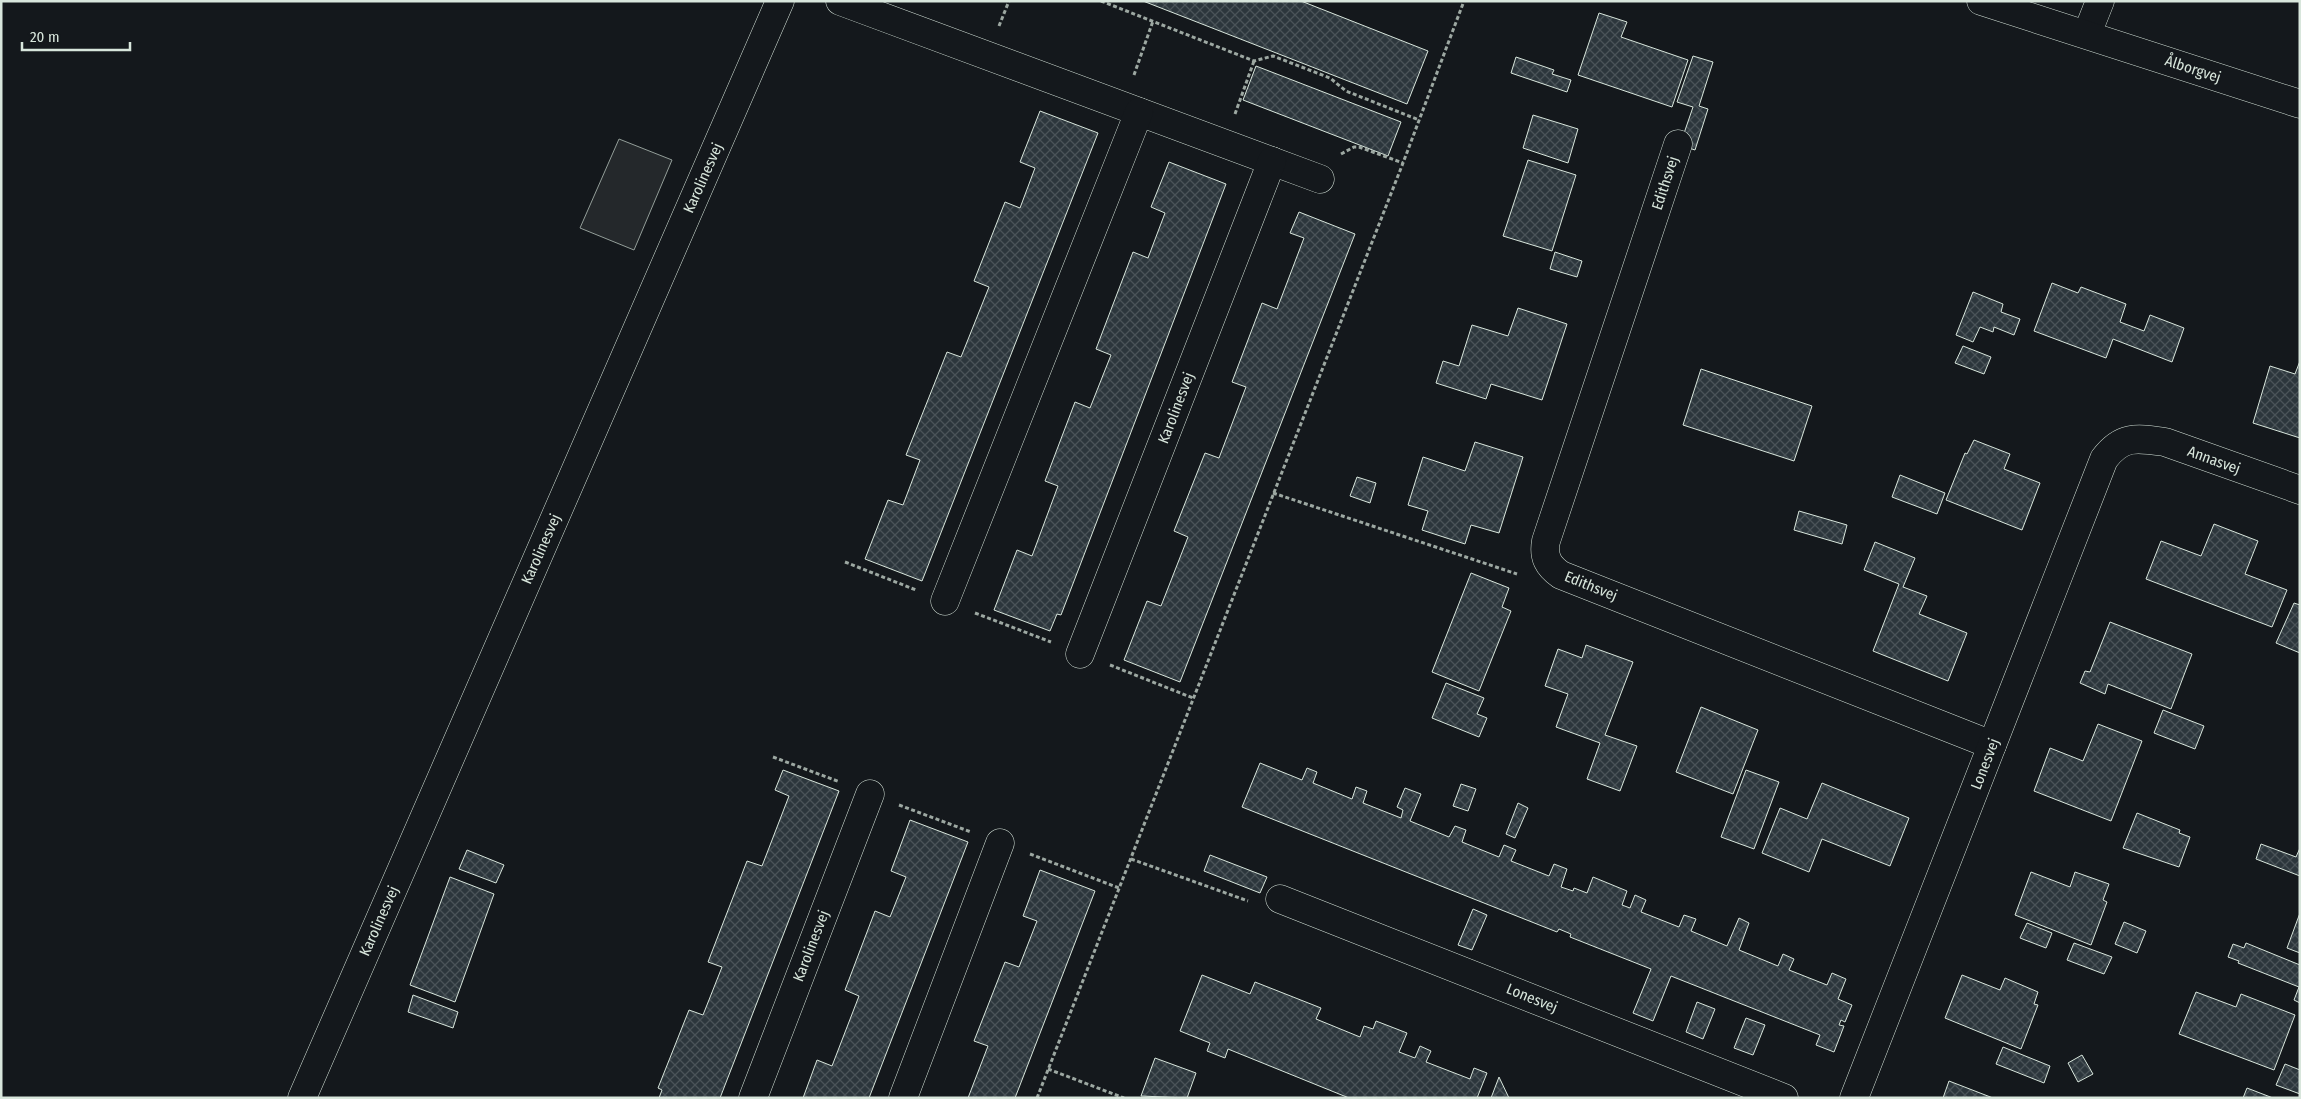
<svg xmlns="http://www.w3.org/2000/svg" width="2301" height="1099" viewBox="0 0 2301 1099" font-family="'Fira Sans Condensed',sans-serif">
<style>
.parking{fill:#24282b;stroke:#939e99}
.building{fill:url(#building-cross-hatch);stroke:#d8e6dc}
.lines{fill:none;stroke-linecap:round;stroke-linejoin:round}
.street-casing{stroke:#d8e6dc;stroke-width:29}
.secondary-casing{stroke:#d8e6dc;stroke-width:29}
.path{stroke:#9da8a2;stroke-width:3;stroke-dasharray:4 2.5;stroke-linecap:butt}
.street{stroke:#14181c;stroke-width:28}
.secondary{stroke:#14181c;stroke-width:28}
.labels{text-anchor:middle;stroke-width:4;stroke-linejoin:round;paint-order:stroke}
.street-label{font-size:15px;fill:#d8e6dc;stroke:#14181c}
</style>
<defs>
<pattern id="building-cross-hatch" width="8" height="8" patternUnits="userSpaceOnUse" patternTransform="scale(1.25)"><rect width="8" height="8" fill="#2c363c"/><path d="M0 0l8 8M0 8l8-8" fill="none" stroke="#4a5358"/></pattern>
</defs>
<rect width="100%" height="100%" fill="#14181c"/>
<polygon class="parking" points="619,139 672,160 634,250 580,228"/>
<g class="building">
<polygon points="1143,1 1301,1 1428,51 1407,104"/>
<polygon points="1599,13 1627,22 1621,37 1688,60 1672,107 1578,75"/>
<polygon points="1693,56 1713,62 1699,106 1708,109 1695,150 1680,145 1693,107 1677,102"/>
<polygon points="1516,57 1554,70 1552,74 1571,80 1567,92 1511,73"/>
<polygon points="1256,66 1401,122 1388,156 1243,100"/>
<polygon points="1040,111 1098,133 922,581 865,559 888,500 903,505 920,460 906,455 947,352 961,357 989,287 974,281 1005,202 1020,208 1035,168 1020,162"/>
<polygon points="1533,115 1578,129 1568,163 1523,148"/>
<polygon points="1528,160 1576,175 1552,251 1503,236"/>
<polygon points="1169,162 1226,184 1061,615 1057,614 1050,631 994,610 1017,550 1032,556 1058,486 1045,481 1075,402 1090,408 1111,355 1096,349 1133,252 1148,258 1165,213 1151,207"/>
<polygon points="1299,212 1355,234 1180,682 1124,660 1147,601 1161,606 1188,537 1174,531 1205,453 1219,458 1246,387 1232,382 1262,303 1277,309 1304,238 1290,233"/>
<polygon points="1555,252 1582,261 1577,277 1550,269"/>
<polygon points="2052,283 2078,293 2081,287 2126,304 2120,322 2144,331 2150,315 2184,328 2172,362 2113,339 2106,358 2034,331"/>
<polygon points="1973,292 2003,304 2001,312 2020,319 2014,335 1994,327 1993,332 1980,327 1973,342 1956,335"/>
<polygon points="1518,308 1567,324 1542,400 1491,384 1486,399 1436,383 1443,361 1459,366 1472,325 1508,336"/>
<polygon points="1963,346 1991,357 1984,374 1955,363"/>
<polygon points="2300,361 2300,438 2253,423 2270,366 2295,374"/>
<polygon points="1701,369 1812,406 1794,461 1683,425"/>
<polygon points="1974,440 2010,454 2004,469 2040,483 2022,530 1946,500 1965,453 1967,454"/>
<polygon points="1475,442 1523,457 1499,533 1471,525 1465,544 1422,530 1428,511 1408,505 1423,457 1465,471"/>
<polygon points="1900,475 1945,493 1937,514 1892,497"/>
<polygon points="1357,477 1376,483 1370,503 1350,496"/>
<polygon points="1799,511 1847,525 1842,544 1794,530"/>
<polygon points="2214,524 2258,541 2245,574 2287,590 2272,627 2146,579 2161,541 2201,556"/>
<polygon points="1875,542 1915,558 1903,587 1927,596 1919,614 1967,633 1948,681 1873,651 1899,584 1864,570"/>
<polygon points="1471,573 1509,588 1502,607 1511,611 1479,691 1432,672"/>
<polygon points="2294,603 2300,605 2300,653 2276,643"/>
<polygon points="2110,622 2192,654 2171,709 2108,684 2105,694 2080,683 2085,671 2090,672"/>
<polygon points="1586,645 1633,662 1605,735 1637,746 1620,791 1587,779 1600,743 1556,727 1568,694 1545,686 1558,649 1582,658"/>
<polygon points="1446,683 1484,698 1477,714 1487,718 1479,737 1432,718"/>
<polygon points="1701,707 1758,730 1733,794 1676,772"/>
<polygon points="2163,710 2204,726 2195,749 2154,733"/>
<polygon points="2098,724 2142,741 2111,821 2034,791 2050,748 2083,761"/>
<polygon points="1260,763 1302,780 1307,768 1317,772 1313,783 1352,799 1356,787 1367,791 1363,803 1401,818 1403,810 1397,807 1405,788 1421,794 1410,821 1449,837 1455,826 1466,830 1462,842 1499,857 1504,845 1516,850 1511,861 1549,876 1554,864 1567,869 1561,887 1573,891 1574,888 1587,893 1593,877 1627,891 1622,905 1630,908 1635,895 1646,900 1641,912 1679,927 1684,915 1696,919 1691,931 1727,946 1739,918 1749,923 1739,950 1778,966 1783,954 1794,959 1789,970 1827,985 1832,973 1846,979 1838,999 1852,1005 1845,1022 1841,1020 1839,1025 1844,1026 1834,1052 1816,1045 1820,1035 1671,976 1653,1021 1633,1013 1651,969 1570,937 1571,934 1559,929 1557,932 1242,807"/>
<polygon points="783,770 839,791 720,1098 659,1098 662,1090 658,1088 689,1010 703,1015 722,967 708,962 747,861 762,866 789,796 775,790"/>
<polygon points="1746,770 1779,782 1754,849 1721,837"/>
<polygon points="1822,783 1909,818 1890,866 1822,839 1809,872 1762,853 1780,808 1807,819"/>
<polygon points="1461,784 1476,789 1468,811 1453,806"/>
<polygon points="1518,803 1528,808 1515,838 1506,834"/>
<polygon points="2137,813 2180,830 2179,833 2190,837 2179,867 2123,848"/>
<polygon points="910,820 968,842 869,1098 803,1098 817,1060 832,1066 859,996 845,990 875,911 890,917 906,877 891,871"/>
<polygon points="2261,844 2296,857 2300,848 2300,876 2256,859"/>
<polygon points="467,850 504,865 496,883 459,869"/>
<polygon points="1210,855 1267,877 1260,893 1204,871"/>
<polygon points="1040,870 1095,891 1015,1098 968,1098 988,1046 974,1041 1005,962 1019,967 1037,921 1023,916"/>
<polygon points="2031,872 2070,887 2075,872 2109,884 2103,900 2107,902 2091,945 2015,915"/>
<polygon points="450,877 494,894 455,1002 410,985"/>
<polygon points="1473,909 1487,915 1472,950 1458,945"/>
<polygon points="2300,913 2300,953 2287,948"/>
<polygon points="2124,922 2146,931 2137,953 2115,944"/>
<polygon points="2027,923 2052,933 2046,948 2020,938"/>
<polygon points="2074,943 2112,957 2104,974 2067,960"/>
<polygon points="2246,943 2300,965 2300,1003 2294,1000 2299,987 2238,963 2239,961 2228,957 2233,944 2244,948"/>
<polygon points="1202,975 1250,994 1255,982 1321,1008 1316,1019 1360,1037 1364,1026 1373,1029 1376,1021 1407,1033 1399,1052 1415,1058 1420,1046 1431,1051 1426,1062 1470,1079 1474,1068 1487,1073 1477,1098 1349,1098 1228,1049 1225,1058 1207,1051 1210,1043 1180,1031"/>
<polygon points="1962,975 2000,990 2005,978 2038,992 2034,1004 2038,1005 2021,1049 1945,1018"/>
<polygon points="2196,992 2236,1007 2241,994 2295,1015 2274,1070 2179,1034"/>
<polygon points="413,995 458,1012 453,1028 408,1012"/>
<polygon points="1697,1002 1715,1009 1703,1039 1686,1032"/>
<polygon points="1746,1018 1765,1025 1753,1055 1734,1048"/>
<polygon points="2003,1047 2050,1066 2044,1083 1996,1064"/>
<polygon points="2082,1055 2093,1074 2078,1082 2068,1063"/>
<polygon points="1155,1058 1196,1073 1187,1098 1141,1096"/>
<polygon points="2285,1064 2300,1070 2300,1094 2276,1085"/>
<polygon points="1499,1077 1509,1098 1491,1098"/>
<polygon points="1949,1081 1993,1098 1943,1098"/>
<polygon points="2247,1088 2273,1098 2243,1098"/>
</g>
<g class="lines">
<defs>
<g id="street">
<polyline points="840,1 1320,179"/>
<polyline points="2087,34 2100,1"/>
<path d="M1678,144L1546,541C1543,557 1548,566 1561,575L1992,745"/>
<polyline points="945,601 1139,112"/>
<polyline points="1080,654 1272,161"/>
<polyline points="1280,899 1784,1098"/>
<polyline points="302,1098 780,1"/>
<polyline points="753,1098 870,794"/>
<polyline points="903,1098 1000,843"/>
<path d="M1854,1098L2104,459C2122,435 2137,438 2165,442L2300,490"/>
</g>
<polyline id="secondary" points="1981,1 2300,104"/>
</defs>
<use href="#street" class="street-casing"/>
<use href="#secondary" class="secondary-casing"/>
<g class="path">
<polyline points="1101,1 1254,61 1273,56 1330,78 1346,91 1419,120"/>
<polyline points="999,26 1009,1"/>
<polyline points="1134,75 1153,21"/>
<polyline points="1235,114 1254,61"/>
<polyline points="1341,154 1354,147 1359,147 1403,163"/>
<polyline points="1273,493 1517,574"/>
<polyline points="845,562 916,590"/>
<polyline points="975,613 1051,642"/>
<polyline points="1110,665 1193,698"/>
<polyline points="773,757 840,782"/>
<polyline points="899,805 971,832"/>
<polyline points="1030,854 1119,888"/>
<polyline points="1131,859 1248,901"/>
<polyline points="1048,1069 1124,1098"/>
<polyline points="1037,1098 1403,163 1464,1"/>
</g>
<use href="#street" class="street"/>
<use href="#secondary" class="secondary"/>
</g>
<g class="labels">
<g class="street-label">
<text transform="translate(2193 69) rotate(18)" y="5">Ålborgvej</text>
<text transform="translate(703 178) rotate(-66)" y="5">Karolinesvej</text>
<text transform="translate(1665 183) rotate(-72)" y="5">Edithsvej</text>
<text transform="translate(1176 408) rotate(-69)" y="5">Karolinesvej</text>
<text transform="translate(2214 460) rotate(20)" y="5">Annasvej</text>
<text transform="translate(541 549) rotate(-66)" y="5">Karolinesvej</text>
<text transform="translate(1591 586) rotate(22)" y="5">Edithsvej</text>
<text transform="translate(1985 764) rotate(-69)" y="5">Lonesvej</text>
<text transform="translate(379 921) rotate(-66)" y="5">Karolinesvej</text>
<text transform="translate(811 946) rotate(-69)" y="5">Karolinesvej</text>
<text transform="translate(1532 998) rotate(22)" y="5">Lonesvej</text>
</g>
</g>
<rect width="2301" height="1099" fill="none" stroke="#d8e6dc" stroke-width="5"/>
<path d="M22 42v8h108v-8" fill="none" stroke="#d8e6dc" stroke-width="2.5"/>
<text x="30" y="42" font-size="15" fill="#d8e6dc" stroke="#14181c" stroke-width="4" paint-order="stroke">20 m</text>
</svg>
